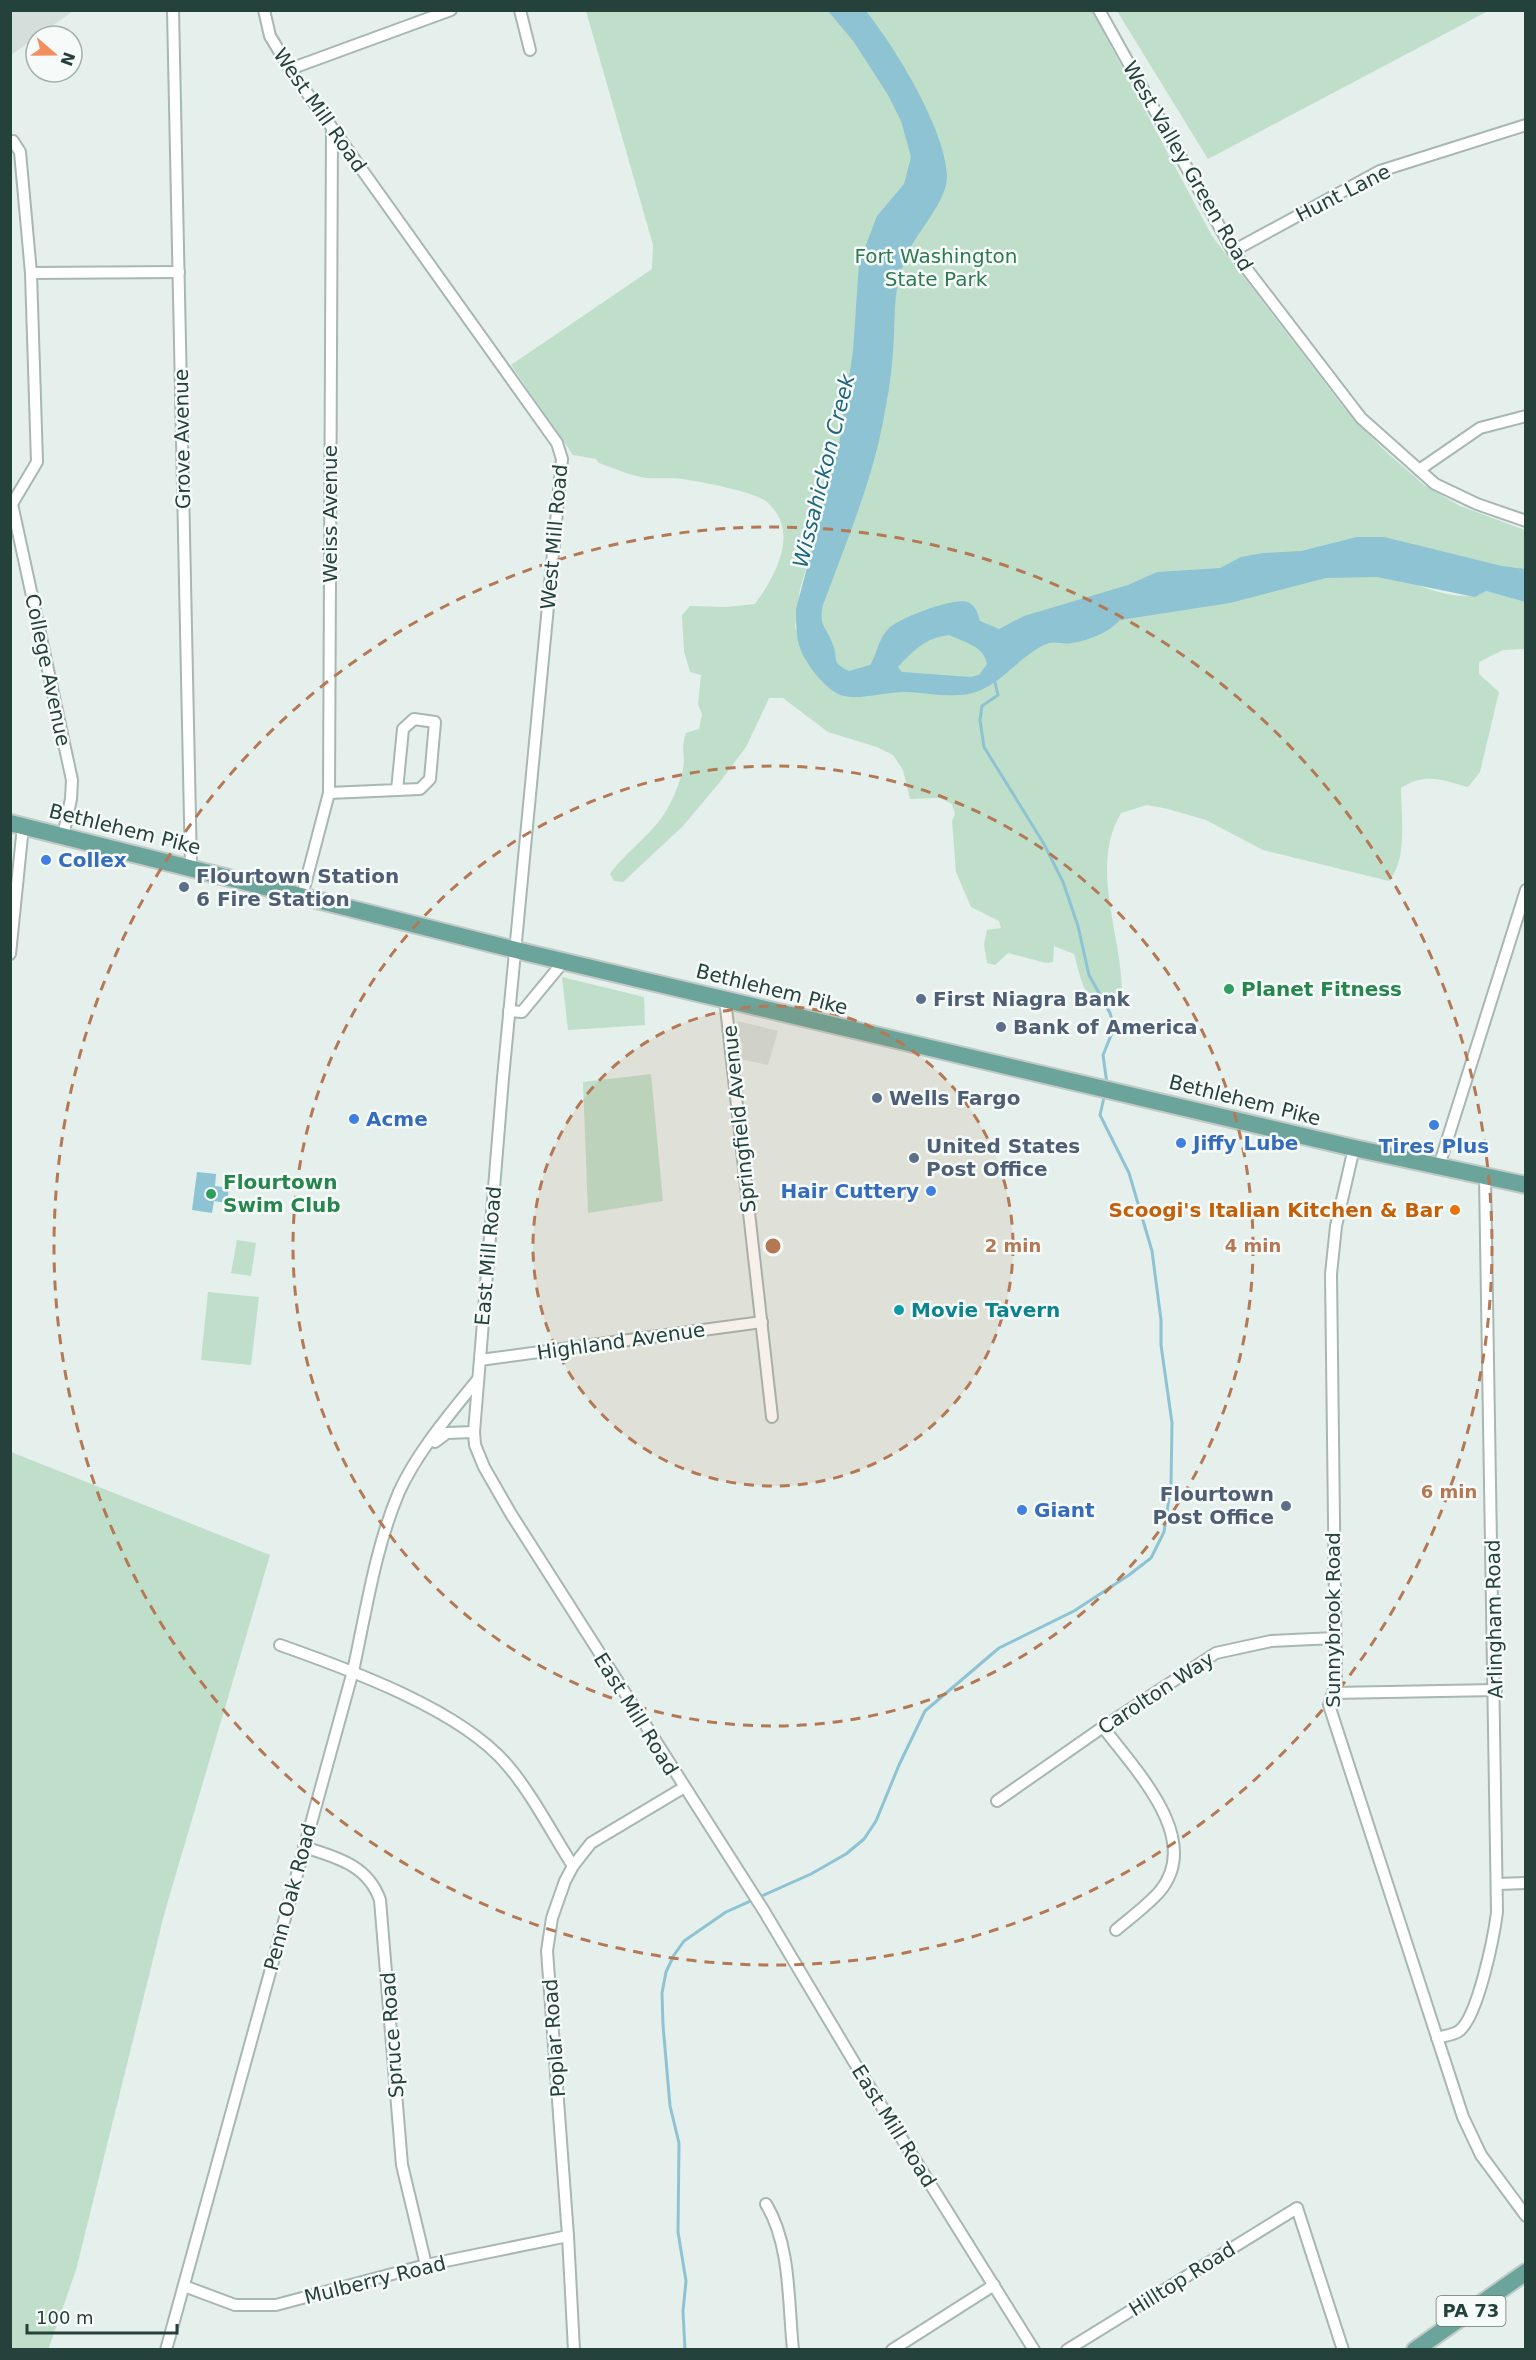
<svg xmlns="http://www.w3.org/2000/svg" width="1536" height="2360" viewBox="0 0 1536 2360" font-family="'DejaVu Sans',sans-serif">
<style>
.built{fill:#d4deda}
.green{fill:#bfdfca;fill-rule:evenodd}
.water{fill:#8ec3d3;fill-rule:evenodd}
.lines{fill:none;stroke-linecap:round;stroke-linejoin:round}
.stream{stroke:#8ec3d3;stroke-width:3}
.minor-casing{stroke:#a7b7b3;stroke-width:14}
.primary-casing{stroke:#c2cac8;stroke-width:20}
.minor{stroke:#fff;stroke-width:10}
.primary{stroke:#6aa49a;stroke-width:16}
.ring{fill:none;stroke:#b57854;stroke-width:3;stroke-dasharray:10 8}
.shop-dot{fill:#3f7fe0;stroke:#f6fbf9;stroke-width:2}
.service-dot{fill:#5c6f8a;stroke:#f6fbf9;stroke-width:2}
.leisure-dot{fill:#2e9e5b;stroke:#f6fbf9;stroke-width:2}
.food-dot{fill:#e8710a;stroke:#f6fbf9;stroke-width:2}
.culture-dot{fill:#0f9aa8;stroke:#f6fbf9;stroke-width:2}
.labels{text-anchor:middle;stroke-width:5;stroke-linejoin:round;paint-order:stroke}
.shield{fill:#f6fbf9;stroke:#637975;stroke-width:1.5}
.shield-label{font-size:18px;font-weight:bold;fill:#24413c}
.street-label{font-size:20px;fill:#24413c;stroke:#f6fbf9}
.park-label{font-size:20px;fill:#2d7950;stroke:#f6fbf9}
.shop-label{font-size:20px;font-weight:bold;fill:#366cbe;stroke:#f6fbf9;text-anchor:start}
.service-label{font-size:20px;font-weight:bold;fill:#4e5e75;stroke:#f6fbf9;text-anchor:start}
.leisure-label{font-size:20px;font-weight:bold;fill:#27864d;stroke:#f6fbf9;text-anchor:start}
.food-label{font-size:20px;font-weight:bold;fill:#c56008;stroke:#f6fbf9;text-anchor:end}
.culture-label{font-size:20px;font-weight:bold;fill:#0d838f;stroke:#f6fbf9;text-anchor:start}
.water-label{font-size:21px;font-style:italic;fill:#1d667e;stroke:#f6fbf9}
.centre{fill:#b57854;stroke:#f6fbf9;stroke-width:3}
.ring-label{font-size:18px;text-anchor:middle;font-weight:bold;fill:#b57854;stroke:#f6fbf9;stroke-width:5;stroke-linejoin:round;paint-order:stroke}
</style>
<rect width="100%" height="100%" fill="#e5efeb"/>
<g class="built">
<polygon points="11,10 73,10 73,11 11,55"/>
<polygon points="738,1021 778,1031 768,1065 740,1059 743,1044 736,1041 738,1038 735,1036"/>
</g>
<g class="green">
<path d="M586,11H1092L1212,236L1344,408L1383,449L1424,485L1460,506L1525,530V580L1409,582C1431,590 1464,603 1486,591L1525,602V649L1503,650L1479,662V674L1499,692L1480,772L1468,787C1442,780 1425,772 1401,788C1401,815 1408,859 1389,881L1263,850L1206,820L1168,809L1147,805L1121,813C1088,869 1124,938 1122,999L1100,1006C1083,998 1079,971 1074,954L1054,946L1053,962L1046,963L1008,953L995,965L987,963L984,944L987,930L1001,928L999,921L971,907L956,872L952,821L955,814L952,804L940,798L910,799L903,770L893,755L877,747L828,732L783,698H769L746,747L719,783L683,826L623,882L614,881L610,874C627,850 657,831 670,804C675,794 681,779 683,769C686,756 680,749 686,733L699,729L702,714L698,704L701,675L690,672L684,651L682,615L690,606L726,607L755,604C775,576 801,532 767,502C758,493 704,482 688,480C675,477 661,479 647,478C631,476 614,468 599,463L596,459L573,455L511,365L652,269L653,245ZM826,504L806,638L843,679L880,694L852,696L831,689L808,663L795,627L800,589Z"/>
<polygon points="1117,11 1488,11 1208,159"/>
<polygon points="562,977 644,997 645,1025 568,1030"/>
<polygon points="651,1074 663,1201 588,1213 583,1082"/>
<polygon points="237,1240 256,1243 251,1276 231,1273"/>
<polygon points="208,1292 259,1297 251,1365 201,1360"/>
<polygon points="11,1452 270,1555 165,1911 76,2270 48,2350 10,2349"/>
</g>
<g class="water">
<path d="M828,11H866C895,47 945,129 947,175C948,201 917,231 907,255C904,262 902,269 900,276C894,297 895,314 894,335C893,360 890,386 885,411C874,478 846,542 823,605C818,628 827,626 833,645C839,660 830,662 849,671L870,665C878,652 878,639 889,628C900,618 953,597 968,602C976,606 978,614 980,621L999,629L1024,616L1128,585L1157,572L1220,568L1241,557L1263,553L1301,551L1357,537H1384L1502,566L1525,569V602L1486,591L1475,597L1377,577L1326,578L1230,603L1120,620C1108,633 1090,640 1072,643C1065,645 1056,641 1049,643C1024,652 1006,679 981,690C958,700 931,693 908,692C889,691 861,700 844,696C826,692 804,662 799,645C796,633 796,622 796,609L838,451L853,351L859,263L877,216L904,184L911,157L901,121L888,95L854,42ZM949,635C964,642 984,646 987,664L979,675L970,677L902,672L898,667C914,650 925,638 949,635Z"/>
<polygon points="197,1172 216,1174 215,1186 229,1188 227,1203 214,1201 212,1213 192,1210"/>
</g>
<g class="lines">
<g class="stream">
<polyline points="994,678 998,695 982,706 980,720 984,747 1044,844 1063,882 1078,926 1089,975 1110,1013 1114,1028 1103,1055 1107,1084"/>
<polyline points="685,2350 683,2311 686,2281 678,2232 679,2143 670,2106 663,2025 662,1993 666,1972 674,1955 684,1941 726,1912 811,1874 846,1854 864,1839 876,1821 899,1765 925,1711 999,1648 1074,1611 1129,1575 1151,1558 1164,1532 1171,1485 1172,1423 1161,1345 1161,1320 1152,1251 1129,1173 1100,1115 1105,1093"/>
</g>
<defs>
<g id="minor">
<polyline points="173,10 191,867"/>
<polyline points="264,10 270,36 290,69 557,443 562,459 503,1078 474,1432 475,1445 484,1467 511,1514 764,1911 854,2062 1034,2350"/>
<polyline points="520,10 530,50"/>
<polyline points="1099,10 1233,251 1361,418 1435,484 1477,504 1526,521"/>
<polyline points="290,69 451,10"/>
<polyline points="10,142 13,141 20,152 31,273 37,462 12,504"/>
<polyline points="1233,251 1380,171 1526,125"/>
<polyline points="31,273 179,272"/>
<polyline points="1419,470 1480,428 1526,416"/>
<polyline points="12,504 72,780 71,799 63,836"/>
<polyline points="329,793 420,789 430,779 435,722 414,719 403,729 397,790"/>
<polyline points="302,896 329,793 332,129"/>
<polyline points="10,954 23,826"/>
<polyline points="725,999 772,1417"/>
<polyline points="509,1011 522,1012 564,961"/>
<polyline points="1354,1148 1336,1226 1331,1274 1336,1683 1329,1705 1463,2117 1481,2155 1526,2216"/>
<polyline points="1439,1166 1526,890"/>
<polyline points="480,1360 762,1322"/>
<polyline points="435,1442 447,1433 474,1432"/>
<path d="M280,1645C348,1669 462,1710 508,1766C532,1794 553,1835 573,1866"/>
<polyline points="1333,1693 1496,1690"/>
<path d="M1103,1727C1133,1768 1204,1838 1160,1891C1148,1905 1130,1918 1116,1930"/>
<polyline points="997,1801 1103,1727 1216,1653 1271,1641 1334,1638"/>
<path d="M304,1847C336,1857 368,1865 380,1900L402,2165L426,2265"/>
<polyline points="1498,1884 1526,1883"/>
<path d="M1437,2038C1444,2036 1453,2035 1459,2031C1478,2017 1494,1936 1497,1912L1485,1177"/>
<path d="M766,2204C791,2245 788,2302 793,2350"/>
<polyline points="184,2286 235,2305 276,2305 426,2265 568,2236"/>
<path d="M166,2350L353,1671C366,1612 375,1548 399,1492C417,1452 450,1414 478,1379"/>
<polyline points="574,2350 568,2236 547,1951 552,1918 565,1881 573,1866 591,1843 683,1788"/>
<polyline points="892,2350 994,2285"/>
<polyline points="1067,2350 1297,2208 1343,2350"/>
</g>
<g id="primary">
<polyline points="10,823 528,953 1354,1148 1526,1185"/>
<polyline points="1415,2350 1526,2272"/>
</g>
</defs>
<use href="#minor" class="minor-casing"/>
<use href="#primary" class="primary-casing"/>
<use href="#minor" class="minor"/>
<use href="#primary" class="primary"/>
</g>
<circle cx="773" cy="1246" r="240" fill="#b57854" fill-opacity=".12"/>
<g class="ring">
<circle cx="773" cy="1246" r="240"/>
<circle cx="773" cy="1246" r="480"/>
<circle cx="773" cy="1246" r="719"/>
</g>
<g class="shop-dot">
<circle cx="46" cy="860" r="6"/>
<circle cx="354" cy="1119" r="6"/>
<circle cx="1434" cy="1125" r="6"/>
<circle cx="1181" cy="1143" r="6"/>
<circle cx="931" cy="1191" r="6"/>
<circle cx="1022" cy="1510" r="6"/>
</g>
<g class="service-dot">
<circle cx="184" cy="887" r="6"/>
<circle cx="921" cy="999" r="6"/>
<circle cx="1001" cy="1027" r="6"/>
<circle cx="877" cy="1098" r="6"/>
<circle cx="914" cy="1158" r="6"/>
<circle cx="1286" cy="1506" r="6"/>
</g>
<g class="leisure-dot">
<circle cx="1229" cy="989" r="6"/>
<circle cx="211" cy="1194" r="6"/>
</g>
<circle class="food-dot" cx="1455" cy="1210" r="6"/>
<circle class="culture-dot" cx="899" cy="1310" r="6"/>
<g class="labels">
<rect class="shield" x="1436.5" y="2296" width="69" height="30" rx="4.5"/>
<g class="shield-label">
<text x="1471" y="2317">PA 73</text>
</g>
<g class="street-label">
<text transform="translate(320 110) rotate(55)" y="7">West Mill Road</text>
<text transform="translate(1188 166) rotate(60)" y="7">West Valley Green Road</text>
<text transform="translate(1343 193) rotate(-27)" y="7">Hunt Lane</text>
<text transform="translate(182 439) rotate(-91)" y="7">Grove Avenue</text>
<text transform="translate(330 514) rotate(-90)" y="7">Weiss Avenue</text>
<text transform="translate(554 537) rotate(-85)" y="7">West Mill Road</text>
<text transform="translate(48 670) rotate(78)" y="7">College Avenue</text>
<text transform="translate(125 829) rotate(14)" y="7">Bethlehem Pike</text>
<text transform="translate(772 989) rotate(14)" y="7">Bethlehem Pike</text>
<text transform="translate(1245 1100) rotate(14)" y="7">Bethlehem Pike</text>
<text transform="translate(739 1119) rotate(-96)" y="7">Springfield Avenue</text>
<text transform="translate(488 1256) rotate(-85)" y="7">East Mill Road</text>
<text transform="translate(621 1341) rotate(-8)" y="7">Highland Avenue</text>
<text transform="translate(1494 1619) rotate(-91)" y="7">Arlingham Road</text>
<text transform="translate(1333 1620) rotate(-90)" y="7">Sunnybrook Road</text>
<text transform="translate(1156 1693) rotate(-33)" y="7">Carolton Way</text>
<text transform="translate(636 1714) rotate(58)" y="7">East Mill Road</text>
<text transform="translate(290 1897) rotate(-75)" y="7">Penn Oak Road</text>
<text transform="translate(392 2035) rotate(-94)" y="7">Spruce Road</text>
<text transform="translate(554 2038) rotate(-94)" y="7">Poplar Road</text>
<text transform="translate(894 2126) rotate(58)" y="7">East Mill Road</text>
<text transform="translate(1182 2279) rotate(-32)" y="7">Hilltop Road</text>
<text transform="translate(375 2280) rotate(-14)" y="7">Mulberry Road</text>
</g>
<g class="park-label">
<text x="936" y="263">Fort Washington<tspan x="936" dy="23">State Park</tspan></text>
</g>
<g class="shop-label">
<text x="58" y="867">Collex</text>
<text x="366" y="1126">Acme</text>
<text x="1193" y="1150">Jiffy Lube</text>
<text x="1434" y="1153" text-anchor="middle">Tires Plus</text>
<text x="919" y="1198" text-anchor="end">Hair Cuttery</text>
<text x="1034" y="1517">Giant</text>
</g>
<g class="service-label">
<text x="196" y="883">Flourtown Station<tspan x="196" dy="23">6 Fire Station</tspan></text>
<text x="933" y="1006">First Niagra Bank</text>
<text x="1013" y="1034">Bank of America</text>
<text x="889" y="1105">Wells Fargo</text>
<text x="926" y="1153">United States<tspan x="926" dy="23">Post Office</tspan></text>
<text x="1274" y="1501" text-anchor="end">Flourtown<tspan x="1274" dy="23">Post Office</tspan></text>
</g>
<g class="leisure-label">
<text x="1241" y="996">Planet Fitness</text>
<text x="223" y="1189">Flourtown<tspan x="223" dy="23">Swim Club</tspan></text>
</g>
<g class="food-label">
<text x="1443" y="1217">Scoogi's Italian Kitchen &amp; Bar</text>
</g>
<g class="culture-label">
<text x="911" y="1317">Movie Tavern</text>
</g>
<g class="water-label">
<text transform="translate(824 471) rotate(-76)" y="7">Wissahickon Creek</text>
</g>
</g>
<circle cx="773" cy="1246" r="9" class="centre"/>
<g class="ring-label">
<text x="1013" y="1252">2 min</text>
<text x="1253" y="1252">4 min</text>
<text x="1449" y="1498">6 min</text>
</g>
<rect width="1536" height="2360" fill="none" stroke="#24413c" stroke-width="24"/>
<g transform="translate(54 54) rotate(110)"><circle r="28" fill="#f6fbf9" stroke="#a2b1ad" stroke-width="1.5"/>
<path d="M0-4.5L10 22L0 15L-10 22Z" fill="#f38f5f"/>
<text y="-9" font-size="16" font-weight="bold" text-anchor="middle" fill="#24413c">N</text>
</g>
<path d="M27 2324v9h150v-9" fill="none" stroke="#24413c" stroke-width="3"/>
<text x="36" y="2324" font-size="18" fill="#24413c" stroke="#f6fbf9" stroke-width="4.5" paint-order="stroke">100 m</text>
</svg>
